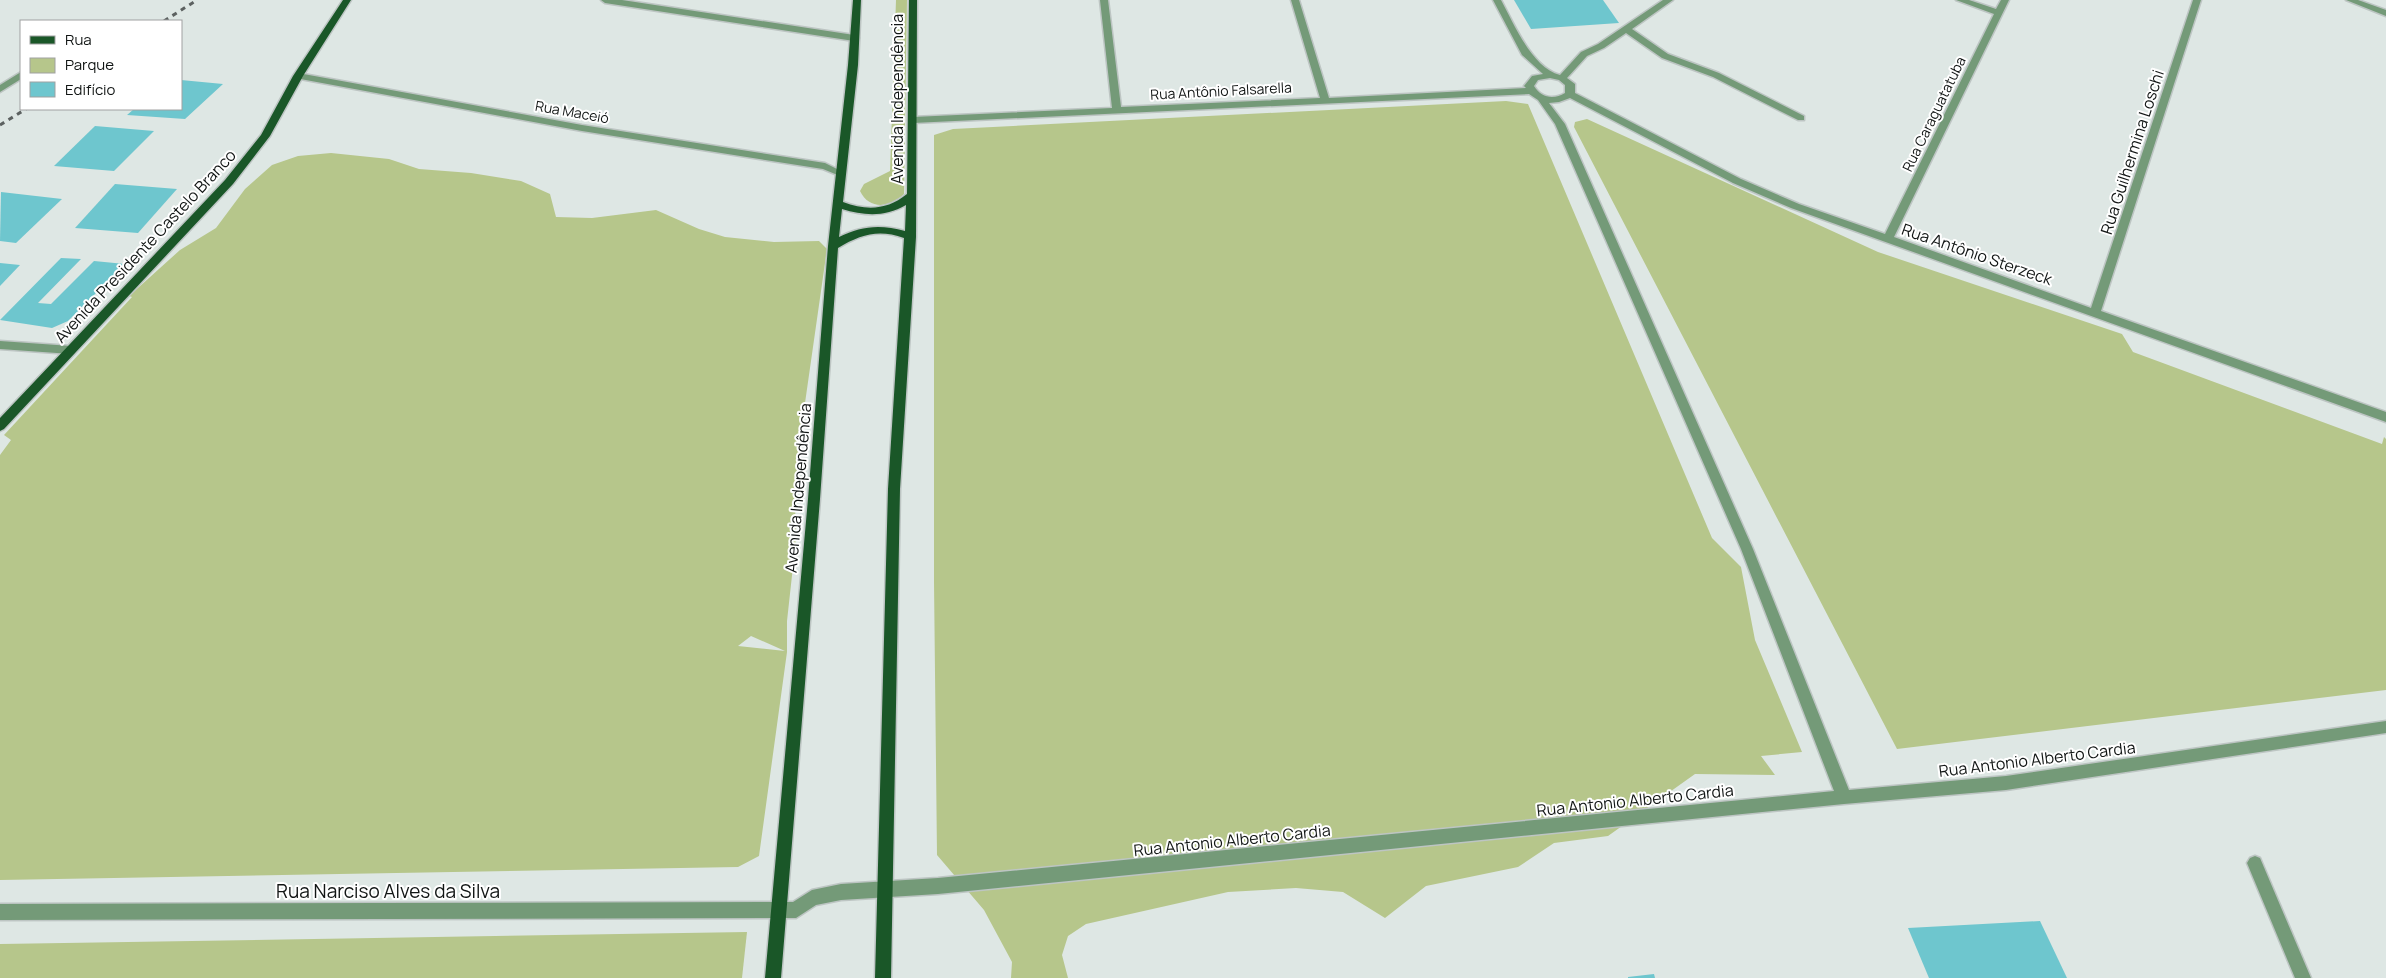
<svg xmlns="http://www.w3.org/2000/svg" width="2386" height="978" viewBox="0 0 2386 978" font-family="Manrope,sans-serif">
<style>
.green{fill:#b6c68b;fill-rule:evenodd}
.building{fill:#6ec6ce}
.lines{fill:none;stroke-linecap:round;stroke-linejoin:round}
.minor-casing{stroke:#bdc5c3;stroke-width:3}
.major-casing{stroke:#bdc5c3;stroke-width:3}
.minor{fill:#749a78;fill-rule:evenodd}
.major{fill:#1a5728;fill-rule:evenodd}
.rail{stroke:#5c6160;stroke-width:3;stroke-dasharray:5 5;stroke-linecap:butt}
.labels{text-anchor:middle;stroke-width:4;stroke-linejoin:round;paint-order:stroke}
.far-street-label{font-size:14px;fill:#111514;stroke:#fff}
.street-label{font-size:16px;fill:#111514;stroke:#fff}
.near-street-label{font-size:19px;fill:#111514;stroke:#fff}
</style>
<rect width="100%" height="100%" fill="#dee7e4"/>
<g class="green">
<path d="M896,0H907L904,194C890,208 869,210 860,191L864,184L890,171Z"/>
<polygon points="1506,101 1528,104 1712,538 1741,567 1755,640 1802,752 1761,756 1775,775 1695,774 1608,836 1554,843 1518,867 1426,886 1385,918 1343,892 1296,888 1228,892 1086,924 1068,936 1062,955 1068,978 1011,978 1012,962 984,910 937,855 934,582 934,135 953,129"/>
<polygon points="1587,119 1878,252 2122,334 2133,352 2382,444 2384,437 2386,439 2386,690 1897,749 1574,127 1575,122"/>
<path d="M331,153L389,159L419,169L471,173L521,181L550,194L556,217L592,218L656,210L699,229L725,237L774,242L819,241L827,249L803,417L795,502L796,539L787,621V652L759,856L738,867L0,880V455L11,440L4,435L132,297L129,296L180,250L216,228L245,189L272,165L298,156ZM751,636L785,651L738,646Z"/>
<polygon points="747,932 742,978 0,978 0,944"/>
</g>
<g class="building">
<polygon points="1514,0 1603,0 1619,23 1531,29"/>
<polygon points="181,80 223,84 185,119 127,115 134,109 181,109"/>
<polygon points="95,126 154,131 114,171 54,166"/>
<polygon points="115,184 177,189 138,233 75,228"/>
<polygon points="1,192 62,199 16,243 0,241"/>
<polygon points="61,258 81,259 38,303 51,304 94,261 125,264 68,321 52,328 0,320"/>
<polygon points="0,263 20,265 0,286"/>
<polygon points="2040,921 2067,978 1929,978 1908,928"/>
<polygon points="1654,974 1655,978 1628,978 1628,977"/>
</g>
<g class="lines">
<defs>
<g id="minor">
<polygon points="601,0 622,0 854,35 859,38 854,41 605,3"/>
<path d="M1100,0H1108L1121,107L1320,98L1291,0H1299L1329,98L1526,88L1524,86L1532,76L1543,74L1522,55L1493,0H1501C1514,24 1532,68 1560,75L1581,52L1598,44L1663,0H1673L1632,29L1668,54L1719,73L1804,116V120H1798L1713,77L1662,58L1626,33L1604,48L1587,56L1567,78L1575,84V93L1741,179L1799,204L1885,234L1994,14L1956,0H1969L1996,9L2001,0H2009L1894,237L2091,308L2193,0H2201L2101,311L2386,412V422L1791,208L1733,183L1570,98L1559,102L1549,103L1565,124L1753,549L1849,790L2006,776L2386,721V733L2006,790L1844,804L938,894L841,900L816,905L796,918L0,920V904L793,902L812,890L841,884L938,878L1834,791L1741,549L1555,124L1538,100L1529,94L913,123L908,120L913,117L1112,108ZM1550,78L1559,80L1565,85V93C1554,100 1541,98 1534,86L1538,80Z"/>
<polygon points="2346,0 2358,0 2386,10 2386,16"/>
<polygon points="21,72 21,79 0,92 0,85"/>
<polygon points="298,73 582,125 825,163 845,173 840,176 823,169 582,131 295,78 295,74"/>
<polygon points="0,341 71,346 77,350 71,354 0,349"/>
<polygon points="2255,856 2260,858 2311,978 2295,978 2247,863 2250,858"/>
</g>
<g id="major">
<polygon points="343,0 351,0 303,76 270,136 233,184 4,429 0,431 0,418 225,180 261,135 293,76"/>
<path d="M853,0H861L858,65L843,202C867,211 887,210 907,194L909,0H917L916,237L900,489L891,978H875L888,489L904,238C879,229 861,234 838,248L820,499L781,978H765L808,499L828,246L848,65ZM906,205L905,231C880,224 861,226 839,237L842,209C865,216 885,217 906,205Z"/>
</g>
</defs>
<use href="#minor" class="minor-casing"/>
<use href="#major" class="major-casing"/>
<use href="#minor" class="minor"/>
<use href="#major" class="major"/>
<g class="rail">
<polyline points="164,21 197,0"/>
<polyline points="0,125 26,109"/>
</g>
</g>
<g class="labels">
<g class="far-street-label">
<text transform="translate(1221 91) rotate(-3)" y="5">Rua Antônio Falsarella</text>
<text transform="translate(572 112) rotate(10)" y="5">Rua Maceió</text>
<text transform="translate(1934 114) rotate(-64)" y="5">Rua Caraguatatuba</text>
</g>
<g class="street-label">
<text transform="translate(897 99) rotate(-90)" y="6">Avenida Independência</text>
<text transform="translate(2132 152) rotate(-72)" y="6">Rua Guilhermina Loschi</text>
<text transform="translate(145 246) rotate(-47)" y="6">Avenida Presidente Castelo Branco</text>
<text transform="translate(1977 254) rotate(19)" y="6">Rua Antônio Sterzeck</text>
<text transform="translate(798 488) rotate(-85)" y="6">Avenida Independência</text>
<text transform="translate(2037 759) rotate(-7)" y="6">Rua Antonio Alberto Cardia</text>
<text transform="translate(1635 800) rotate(-6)" y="6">Rua Antonio Alberto Cardia</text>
<text transform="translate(1232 840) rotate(-6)" y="6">Rua Antonio Alberto Cardia</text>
</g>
<g class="near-street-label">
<text x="388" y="898">Rua Narciso Alves da Silva</text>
</g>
</g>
<rect x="20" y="20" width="162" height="90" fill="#ffffff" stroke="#a0a1a1"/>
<rect x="30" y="36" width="25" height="8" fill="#1a5728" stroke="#a0a1a1"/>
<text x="65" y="45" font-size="15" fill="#111514">Rua</text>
<rect x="30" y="58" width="25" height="15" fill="#b6c68b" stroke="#a0a1a1"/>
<text x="65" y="70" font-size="15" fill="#111514">Parque</text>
<rect x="30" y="82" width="25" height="15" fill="#6ec6ce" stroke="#a0a1a1"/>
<text x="65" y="95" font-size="15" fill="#111514">Edifício</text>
</svg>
